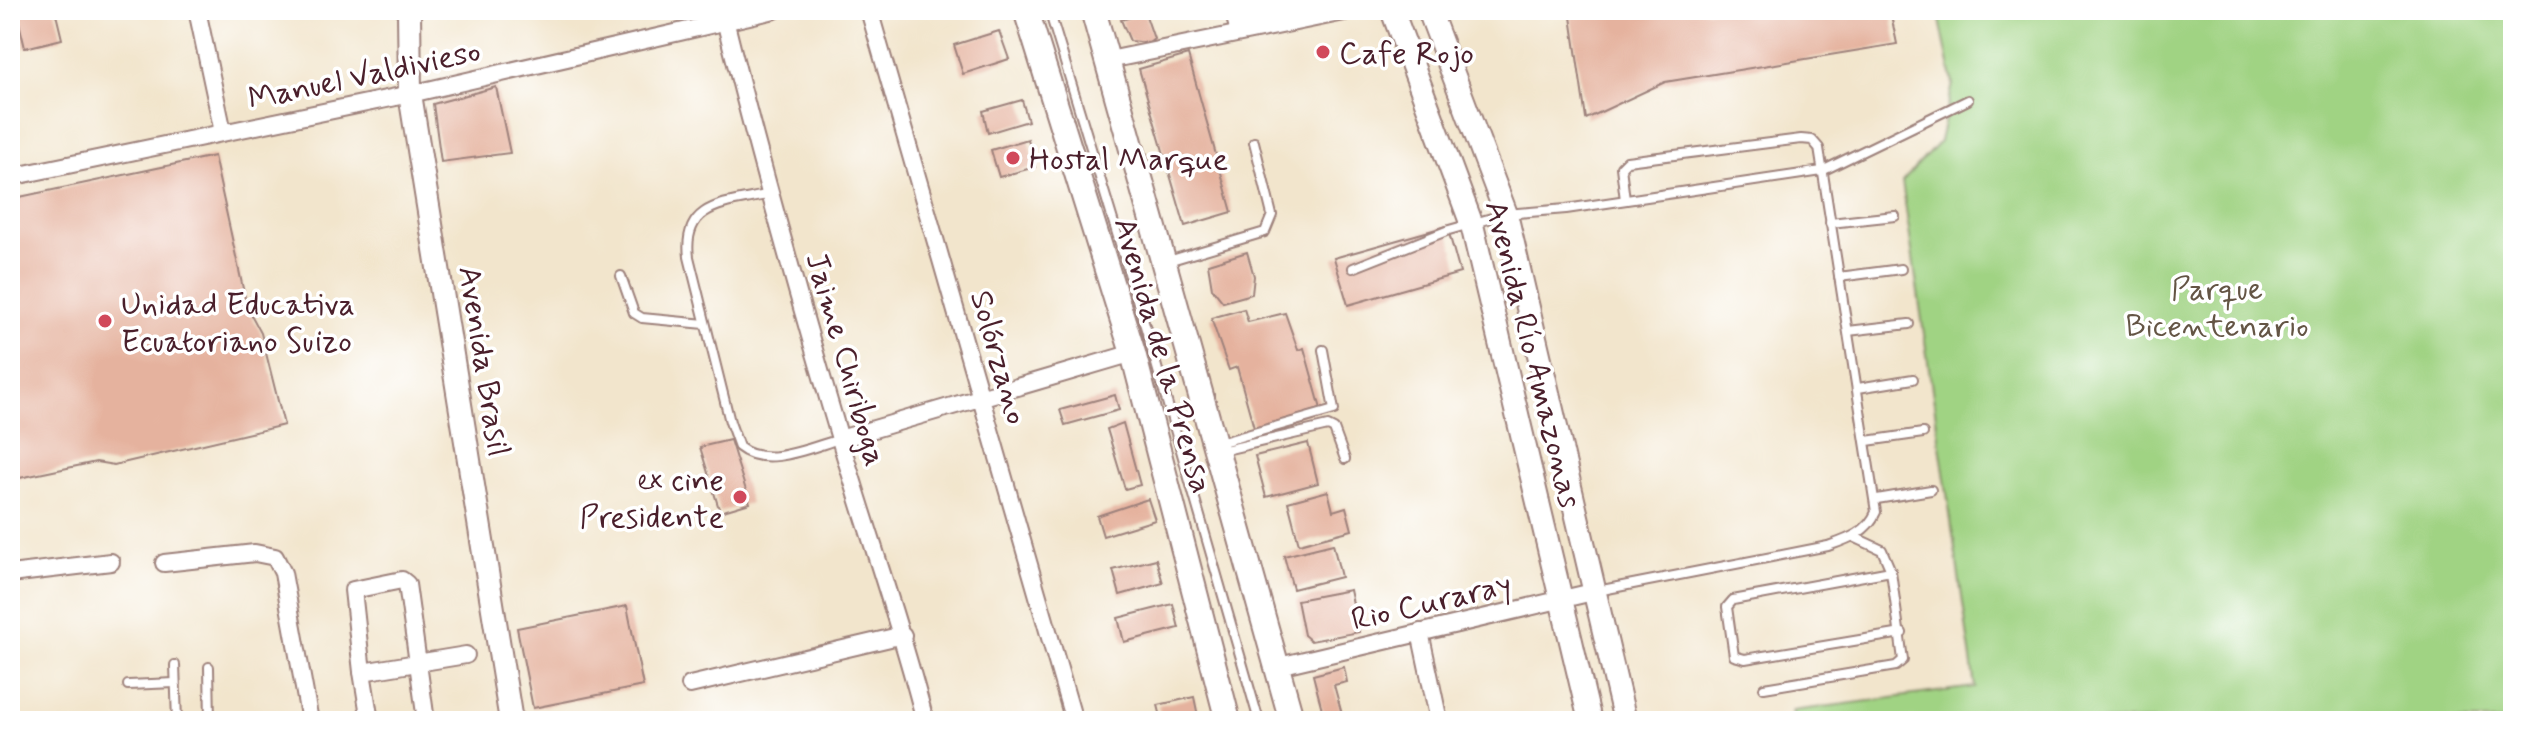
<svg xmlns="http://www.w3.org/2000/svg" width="2523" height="731" viewBox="0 0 2523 731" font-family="Mynerve,sans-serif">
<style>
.green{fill:#a0d383;stroke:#757957;stroke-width:2}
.building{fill:#e5b29e}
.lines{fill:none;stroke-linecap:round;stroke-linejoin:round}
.lane-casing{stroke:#9e827c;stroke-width:12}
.street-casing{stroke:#9e827c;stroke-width:20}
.secondary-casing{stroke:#9e827c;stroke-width:26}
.primary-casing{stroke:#9e827c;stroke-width:28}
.lane{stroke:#fff;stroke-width:8}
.street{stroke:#fff;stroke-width:16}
.secondary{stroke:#fff;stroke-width:22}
.primary{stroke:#fff;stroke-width:24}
.poi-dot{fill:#d1495b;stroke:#fff;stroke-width:3}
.labels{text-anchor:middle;stroke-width:7;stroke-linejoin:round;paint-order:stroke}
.poi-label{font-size:32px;fill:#4a1f2b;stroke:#fff;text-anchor:start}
.street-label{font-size:32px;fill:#4a1f2b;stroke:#fff}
.park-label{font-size:32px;fill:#645545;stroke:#fff}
</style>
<rect width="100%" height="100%" fill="#fff"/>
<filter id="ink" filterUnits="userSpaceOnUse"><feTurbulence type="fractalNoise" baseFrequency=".0125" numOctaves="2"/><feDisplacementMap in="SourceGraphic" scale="16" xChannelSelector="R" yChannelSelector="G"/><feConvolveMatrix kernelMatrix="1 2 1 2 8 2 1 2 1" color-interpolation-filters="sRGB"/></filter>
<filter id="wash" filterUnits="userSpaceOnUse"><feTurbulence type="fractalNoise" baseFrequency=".006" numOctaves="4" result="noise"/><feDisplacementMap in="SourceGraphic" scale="32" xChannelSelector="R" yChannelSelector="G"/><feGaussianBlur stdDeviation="1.8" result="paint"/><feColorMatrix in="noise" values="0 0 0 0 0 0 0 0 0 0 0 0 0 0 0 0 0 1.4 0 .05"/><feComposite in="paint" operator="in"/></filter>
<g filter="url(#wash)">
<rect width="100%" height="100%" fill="#f2e5cc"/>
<polygon class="green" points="1938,10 2513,10 2513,721 1794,721 1792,711 1975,687 1902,182 1940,141 1953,84"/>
<g id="blocks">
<g class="building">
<polygon points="16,10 55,10 62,39 25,48"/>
<polygon points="1570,10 1890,10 1897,44 1665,82 1586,119"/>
<polygon points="1145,13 1154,39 1149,43 1130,41 1121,20"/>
<polygon points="999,31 1009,59 963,74 954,45"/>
<polygon points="1188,55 1232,212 1185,226 1139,69"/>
<polygon points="496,87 510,153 441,162 433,104"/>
<polygon points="1022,100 1028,121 988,133 983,111"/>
<polygon points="1028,139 1035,167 999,177 991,150"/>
<polygon points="214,156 247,307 261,333 284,425 114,465 96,462 10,480 10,199"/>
<polygon points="1447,226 1460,273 1348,305 1334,258"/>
<polygon points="1247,252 1254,276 1252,294 1223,302 1212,288 1208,264"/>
<polygon points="1244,309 1248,322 1285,313 1298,350 1304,348 1321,409 1254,428 1237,367 1229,370 1211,318"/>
<polygon points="1115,395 1119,410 1065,425 1060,410"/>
<polygon points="1123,423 1140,485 1125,489 1107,429"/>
<polygon points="730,440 750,503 720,512 700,447"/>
<polygon points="1308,443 1318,483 1266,497 1255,456"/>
<polygon points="1328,491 1333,511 1346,507 1352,530 1299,544 1288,502"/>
<polygon points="1148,499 1155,520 1103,536 1097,516"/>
<polygon points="1333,544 1341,577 1293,589 1284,556"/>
<polygon points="1156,559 1163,583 1120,595 1113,570"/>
<polygon points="1350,590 1359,632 1311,641 1304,635 1297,600"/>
<polygon points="1173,604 1179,628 1124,642 1118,618"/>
<polygon points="627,606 643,686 533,708 517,628"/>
<polygon points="1344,667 1347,682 1334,685 1343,718 1325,721 1313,675"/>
<polygon points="1194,697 1199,721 1162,721 1158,705"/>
</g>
</g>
</g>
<g filter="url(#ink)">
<use href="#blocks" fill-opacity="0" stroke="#9e827c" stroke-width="2"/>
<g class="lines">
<defs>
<g id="lane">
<polyline points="1049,10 1146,329 1259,721"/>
<path d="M770,194C729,204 682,201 689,257L730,422L739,447C766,469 811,447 840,439"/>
<polyline points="1830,223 1895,216"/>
<polyline points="1168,261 1265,232 1272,215 1254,142"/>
<polyline points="1353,268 1449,230 1506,214 1566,209 1822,171 1968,100"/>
<polyline points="621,276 634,313 642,318 705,324"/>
<polyline points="1839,277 1901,269"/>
<polyline points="1848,331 1909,324"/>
<polyline points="1858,388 1913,379"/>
<polyline points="1867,441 1923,433"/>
<polyline points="1219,443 1334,410 1323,350"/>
<polyline points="1221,451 1328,426 1334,429 1345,459"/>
<polyline points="1877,499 1931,490"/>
<polyline points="1891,571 1733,600 1727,607 1734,656 1745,659 1902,633"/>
<path d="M1597,591L1828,546C1848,539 1867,533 1876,512L1819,148L1812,140L1801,139L1627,161L1621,167L1625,200"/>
<polyline points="175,665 177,721"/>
<polyline points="209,667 210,721"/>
<polyline points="128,685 175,683"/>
<polyline points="1764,688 1896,666 1903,660 1891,571 1882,550 1854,537"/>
</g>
<g id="street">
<polyline points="197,10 223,132"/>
<polyline points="869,10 1074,721"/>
<polyline points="1233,10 1239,32"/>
<path d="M723,12C759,158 800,304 843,449C870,540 902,629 925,721"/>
<polyline points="1109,60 1354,10"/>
<polyline points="10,177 415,93 775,10"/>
<polyline points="840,439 1133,353"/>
<polyline points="164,563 255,553 275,557 283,573 310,721"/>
<polyline points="10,574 111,562"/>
<polyline points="1420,632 1439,721"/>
<polyline points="1279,666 1597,591"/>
<polyline points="362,672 370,721"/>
<polyline points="690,685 903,635"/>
<polyline points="426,721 407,584 402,580 353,590 362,672 466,655"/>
</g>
<g id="secondary">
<polyline points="409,10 410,94 511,721"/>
<polyline points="1392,10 1472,225 1590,721"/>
<polyline points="1429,10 1506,214 1625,721"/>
</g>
<g id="primary">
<polyline points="1026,10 1133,353 1228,721"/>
<polyline points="1093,10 1292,721"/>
</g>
</defs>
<use href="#lane" class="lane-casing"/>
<use href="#street" class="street-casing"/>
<use href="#secondary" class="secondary-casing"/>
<use href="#primary" class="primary-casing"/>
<use href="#lane" class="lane"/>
<use href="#street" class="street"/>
<use href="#secondary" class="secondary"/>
<use href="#primary" class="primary"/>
</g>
</g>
<g class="poi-dot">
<circle cx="1323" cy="52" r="8"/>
<circle cx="1013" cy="158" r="8"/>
<circle cx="105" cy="321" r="8"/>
<circle cx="740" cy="497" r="8"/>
</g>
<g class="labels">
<g class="poi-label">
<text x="1339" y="63">Cafe Rojo</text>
<text x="1029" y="169">Hostal Marque</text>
<text x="121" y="314">Unidad Educativa<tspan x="121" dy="37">Ecuatoriano Suizo</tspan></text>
<text x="724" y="490" text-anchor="end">ex cine<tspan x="724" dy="37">Presidente</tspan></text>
</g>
<g class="street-label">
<text transform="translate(364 74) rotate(-12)" y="11">Manuel Valdivieso</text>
<text transform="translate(1534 354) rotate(76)" y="11">Avenida Río Amazonas</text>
<text transform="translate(1164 355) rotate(74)" y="11">Avenida de la Prensa</text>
<text transform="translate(1000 357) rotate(74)" y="11">Solórzano</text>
<text transform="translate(847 359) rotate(74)" y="11">Jaime Chiriboga</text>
<text transform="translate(485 361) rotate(81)" y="11">Avenida Brasil</text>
<text transform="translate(1431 601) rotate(-13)" y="11">Rio Curaray</text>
</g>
<g class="park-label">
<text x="2217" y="299">Parque<tspan x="2217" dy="37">Bicentenario</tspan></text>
</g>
</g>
<rect width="2523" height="731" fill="none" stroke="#fff" stroke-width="40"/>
</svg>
